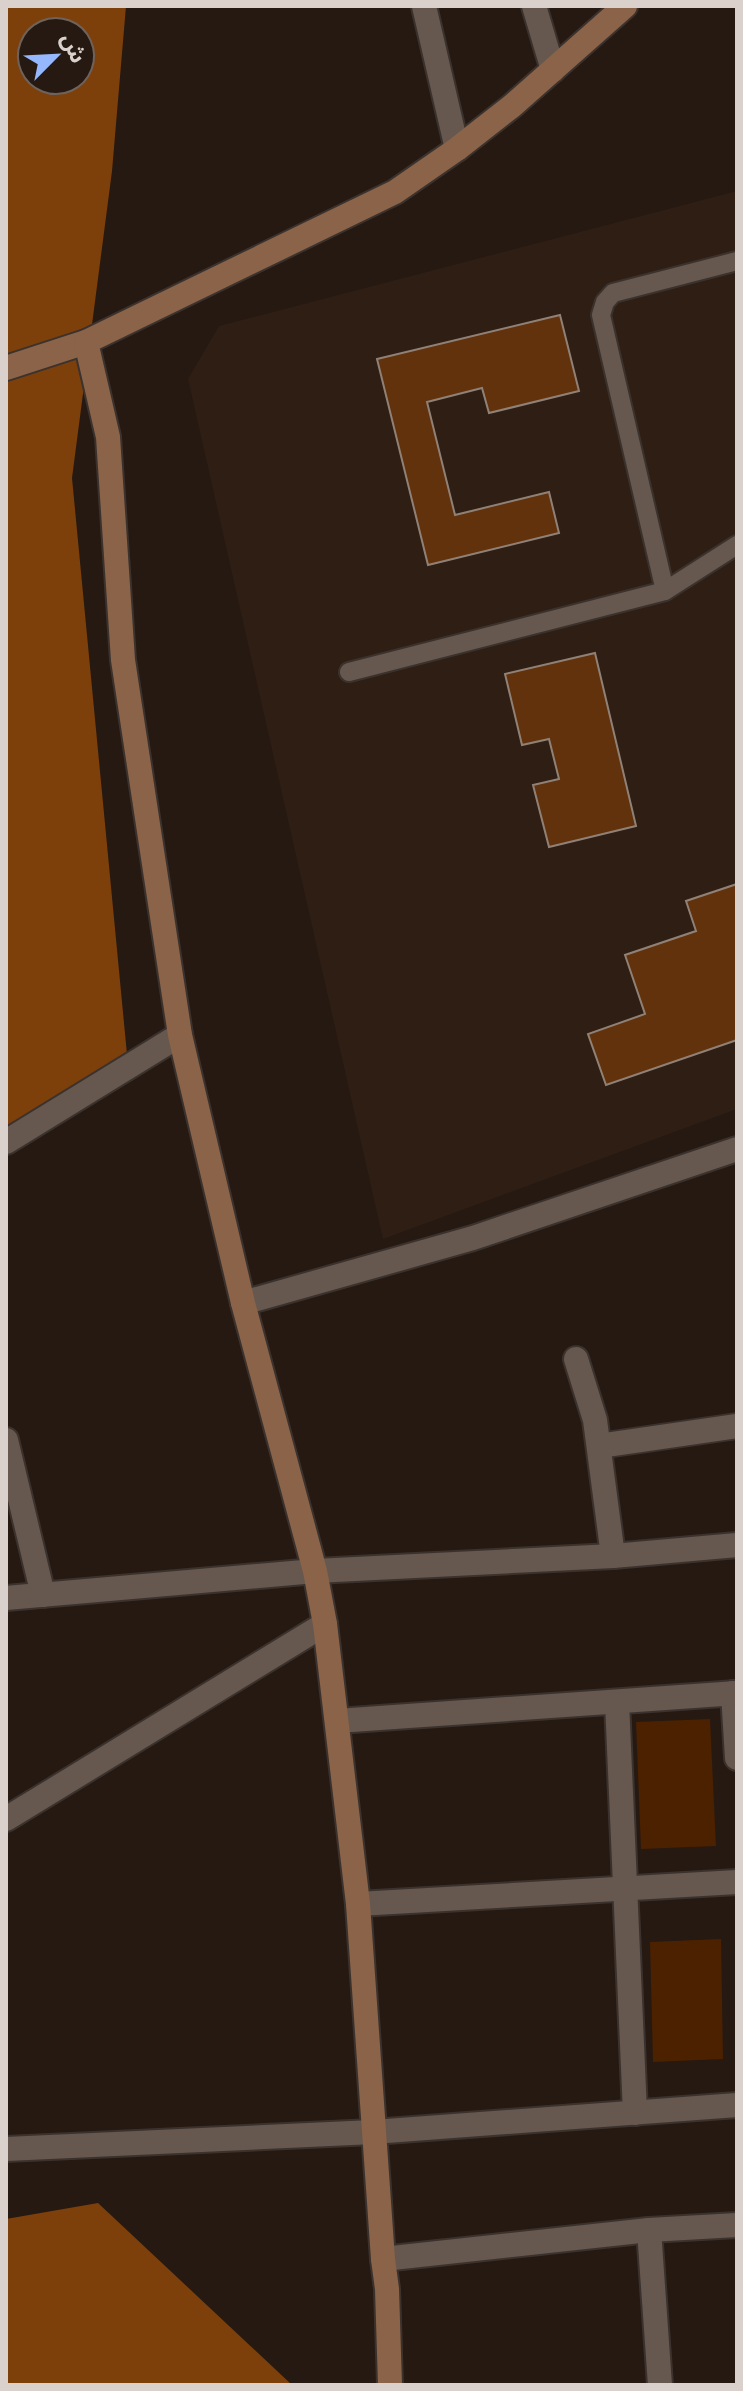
<svg xmlns="http://www.w3.org/2000/svg" width="743" height="2391" viewBox="0 0 743 2391" font-family="Signika,'Noto Sans Arabic',sans-serif">
<style>
.built{fill:#2f1e13}
.green{fill:#4c2100}
.forest{fill:#7e400b;fill-rule:evenodd}
.building{fill:#62320d;stroke:#908177;stroke-width:2}
.lines{fill:none;stroke-linecap:round;stroke-linejoin:round}
.lane-casing{stroke:#3b322e;stroke-width:22}
.street-casing{stroke:#3b322e;stroke-width:28}
.secondary-casing{stroke:#3b322e;stroke-width:28}
.lane{stroke:#66584f;stroke-width:18}
.street{stroke:#66584f;stroke-width:24}
.secondary{stroke:#8a6348;stroke-width:24}
</style>
<rect width="100%" height="100%" fill="#251912"/>
<polygon class="built" points="737,191 737,1109 383,1239 188,379 219,326"/>
<g class="green">
<polygon points="710,1719 716,1846 641,1849 636,1722"/>
<polygon points="721,1939 723,2059 653,2062 650,1942"/>
</g>
<g class="forest">
<path d="M6,6H126L112,171L72,478L128,1065L6,1136ZM32,32H80V80H32Z"/>
<polygon points="98,2203 292,2385 6,2385 6,2219"/>
</g>
<g class="building">
<polygon points="560,315 579,391 489,413 482,388 427,402 455,515 549,492 559,533 428,565 377,359"/>
<polygon points="595,653 636,826 549,847 533,785 559,779 549,739 522,745 505,674"/>
<polygon points="737,884 737,1040 606,1085 588,1034 645,1014 625,955 696,931 686,901"/>
</g>
<g class="lines">
<defs>
<g id="lane">
<polyline points="665,591 601,315 605,302 613,293 737,261"/>
<polyline points="349,672 665,591 737,545"/>
</g>
<g id="street">
<polyline points="424,6 457,149"/>
<polyline points="534,6 553,70"/>
<polyline points="6,1142 180,1035"/>
<polyline points="243,1303 473,1238 737,1149"/>
<polyline points="576,1359 595,1420 613,1556"/>
<polyline points="6,1440 43,1595"/>
<polyline points="599,1446 737,1426"/>
<polyline points="6,1598 315,1571 613,1556 737,1545"/>
<polyline points="733,1693 737,1758"/>
<polyline points="617,1702 635,2113"/>
<polyline points="337,1721 737,1693"/>
<polyline points="6,1819 325,1624"/>
<polyline points="358,1904 737,1882"/>
<polyline points="6,2149 373,2132 737,2105"/>
<polyline points="649,2230 660,2385"/>
<polyline points="383,2259 649,2230 737,2225"/>
</g>
<g id="secondary">
<polyline points="6,368 86,342"/>
<polyline points="390,2385 387,2289 383,2259 358,1904 325,1624 315,1571 243,1303 180,1035 123,660 108,437 86,342 395,192 457,149 512,106 625,6"/>
</g>
</defs>
<use href="#lane" class="lane-casing"/>
<use href="#street" class="street-casing"/>
<use href="#secondary" class="secondary-casing"/>
<use href="#lane" class="lane"/>
<use href="#street" class="street"/>
<use href="#secondary" class="secondary"/>
</g>
<rect width="743" height="2391" fill="none" stroke="#dad1cc" stroke-width="16"/>
<g transform="translate(56 56) rotate(66)"><circle r="38" fill="#251912" stroke="#6d635c" stroke-width="2"/>
<path d="M0-6L14 30L0 20L-14 30Z" fill="#94b7fd"/>
<text y="-12" font-size="22" font-weight="bold" text-anchor="middle" fill="#dad1cc">ش</text>
</g>
</svg>
